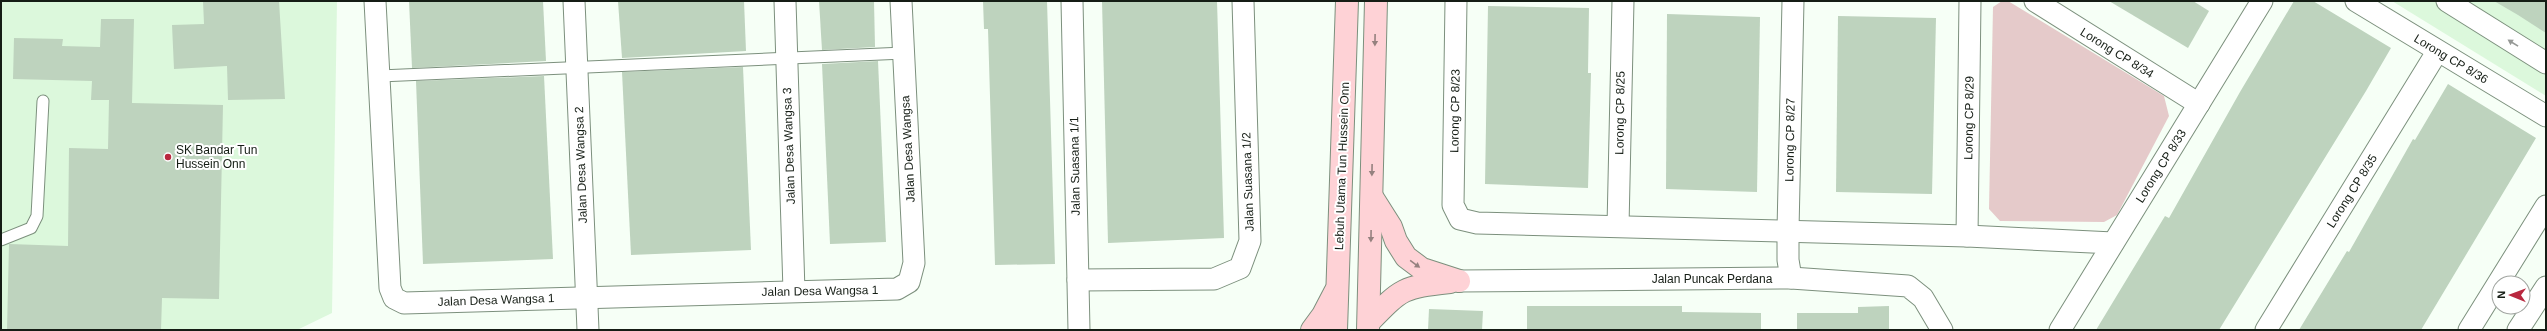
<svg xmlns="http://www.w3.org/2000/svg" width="2547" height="331" viewBox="0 0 2547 331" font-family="Helvetica,sans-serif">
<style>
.built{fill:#dcf8dc}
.green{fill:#e5caca}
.building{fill:#bed3be}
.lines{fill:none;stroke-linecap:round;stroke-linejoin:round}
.lane-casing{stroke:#7c907d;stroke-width:13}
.street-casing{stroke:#7c907d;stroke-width:23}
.secondary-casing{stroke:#7c907d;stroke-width:24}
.lane{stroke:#fff;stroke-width:11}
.street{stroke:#fff;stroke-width:21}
.secondary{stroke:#fed2d6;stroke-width:22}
.oneway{fill:#95817f}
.oneway2{fill:#969996}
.poi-dot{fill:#b9283f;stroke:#fff;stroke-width:1.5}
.labels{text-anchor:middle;stroke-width:4;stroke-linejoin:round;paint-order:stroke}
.street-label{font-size:12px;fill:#151d15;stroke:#fff}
.poi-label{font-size:12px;fill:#151d15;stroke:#fff;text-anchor:start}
</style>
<rect width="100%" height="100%" fill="#f6fff6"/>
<g class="built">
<polygon points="1,1 337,1 332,313 297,330 1,330"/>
<polygon points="2392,1 2546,1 2546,96"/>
</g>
<polygon class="green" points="2002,1 2008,1 2164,96 2169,116 2117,215 2104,222 2000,221 1989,209 1993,7"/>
<g class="building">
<polygon points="203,1 279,1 285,99 228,100 227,66 174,69 172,25 204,24"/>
<polygon points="409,1 543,1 546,61 412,68"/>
<polygon points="618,1 744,1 746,51 622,58"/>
<polygon points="819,1 874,1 875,47 822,50"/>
<polygon points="983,1 1047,1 1055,264 995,265 988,29 984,29"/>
<polygon points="1102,1 1217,1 1224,238 1108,243"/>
<polygon points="2109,1 2193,1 2209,11 2188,48"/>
<polygon points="2294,1 2313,1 2391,48 2366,91 2219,330 2096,330 2165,216 2169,218 2240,92"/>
<polygon points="2494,1 2546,1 2546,33 2518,15"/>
<polygon points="1488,6 1589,8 1588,73 1591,73 1588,188 1485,184"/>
<polygon points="1667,14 1760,17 1757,192 1666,189"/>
<polygon points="1838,16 1936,18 1932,194 1836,192"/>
<polygon points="101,19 134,19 132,103 223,105 219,299 162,298 161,330 7,330 9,244 68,246 69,148 108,149 109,100 91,100 92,81 13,79 14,38 63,39 62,46 100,47"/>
<polygon points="878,61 886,242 830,244 822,64"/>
<polygon points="743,67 751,250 631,255 622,72"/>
<polygon points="544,76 553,259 423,264 416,81"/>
<polygon points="2448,84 2536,138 2421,330 2299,330 2347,251 2349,252 2413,139 2415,140"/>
<polygon points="1527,306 1682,306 1682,312 1761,313 1761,330 1527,330"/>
<polygon points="1889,306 1889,330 1797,330 1797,313 1858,313 1858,307"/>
<polygon points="1429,309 1483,311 1482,330 1428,330"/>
</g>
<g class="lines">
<defs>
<g id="lane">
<polyline points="380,76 904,53"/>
<polyline points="1,240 31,228 37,216 43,101"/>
</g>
<g id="street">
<polyline points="375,1 390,288 394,298 404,303 897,289 909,282 914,263 901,1"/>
<polyline points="574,1 588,330"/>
<polyline points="785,1 794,291"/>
<polyline points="1072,1 1079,330"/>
<polyline points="1456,1 1453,205 1460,219 1477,223 1967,236 2113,243"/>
<polyline points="2035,1 2199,104"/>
<polyline points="2356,1 2546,116"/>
<polyline points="2447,1 2546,63"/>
<polyline points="1618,226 1623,1"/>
<polyline points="1967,236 1970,1"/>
<polyline points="1791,278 1788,260 1788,230 1793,1"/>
<polyline points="1078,280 1214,279 1240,268 1250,241 1243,1"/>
<polyline points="1459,281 1791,278 1908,286 1923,298 1942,330"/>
<polyline points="2060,330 2262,1"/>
<polyline points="2266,330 2437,52"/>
<polyline points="2469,330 2546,206"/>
<polyline points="2518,330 2546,287"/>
</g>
<g id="secondary">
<polyline points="1372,197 1391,227 1396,241 1406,257 1422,269 1459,281"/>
<path d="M1369,322C1402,288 1403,287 1450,282"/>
<polyline points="1312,330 1323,315 1335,292"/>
<polyline points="1336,330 1347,1"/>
<polyline points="1368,330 1376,1"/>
</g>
</defs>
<use href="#lane" class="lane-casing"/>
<use href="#street" class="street-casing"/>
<use href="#secondary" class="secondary-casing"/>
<use href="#lane" class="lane"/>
<use href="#street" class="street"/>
<use href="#secondary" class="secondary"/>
</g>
<defs><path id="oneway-solid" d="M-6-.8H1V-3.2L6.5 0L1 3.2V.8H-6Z"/></defs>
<g class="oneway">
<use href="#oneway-solid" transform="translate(1375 40) rotate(91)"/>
<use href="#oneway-solid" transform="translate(1372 170) rotate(91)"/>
<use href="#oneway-solid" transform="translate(1371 236) rotate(91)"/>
<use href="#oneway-solid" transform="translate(1415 264) rotate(36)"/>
</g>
<use class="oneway2" href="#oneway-solid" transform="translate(2513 43) rotate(-148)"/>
<circle class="poi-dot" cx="168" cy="157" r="4"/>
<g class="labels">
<g class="street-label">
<text transform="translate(2117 53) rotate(32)" y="4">Lorong CP 8/34</text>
<text transform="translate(2451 59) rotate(31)" y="4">Lorong CP 8/36</text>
<text transform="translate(1455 111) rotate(-89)" y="4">Lorong CP 8/23</text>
<text transform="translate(1620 113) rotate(-89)" y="4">Lorong CP 8/25</text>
<text transform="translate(1969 118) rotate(-89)" y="4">Lorong CP 8/29</text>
<text transform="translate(1790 140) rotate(-89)" y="4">Lorong CP 8/27</text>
<text transform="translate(789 146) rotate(-92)" y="4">Jalan Desa Wangsa 3</text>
<text transform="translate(908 149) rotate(-93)" y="4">Jalan Desa Wangsa</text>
<text transform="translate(581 165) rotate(-92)" y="4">Jalan Desa Wangsa 2</text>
<text transform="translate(1075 166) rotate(-91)" y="4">Jalan Suasana 1/1</text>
<text transform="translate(1342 166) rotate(-88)" y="4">Lebuh Utama Tun Hussein Onn</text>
<text transform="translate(2161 166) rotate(-58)" y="4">Lorong CP 8/33</text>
<text transform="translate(1248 182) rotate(-92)" y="4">Jalan Suasana 1/2</text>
<text transform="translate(2352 191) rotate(-58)" y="4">Lorong CP 8/35</text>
<text x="1712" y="283">Jalan Puncak Perdana</text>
<text transform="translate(820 291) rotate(-1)" y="4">Jalan Desa Wangsa 1</text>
<text transform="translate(496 300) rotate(-2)" y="4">Jalan Desa Wangsa 1</text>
</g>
<g class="poi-label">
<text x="176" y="154">SK Bandar Tun<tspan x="176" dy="14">Hussein Onn</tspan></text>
</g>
</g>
<rect width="2547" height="331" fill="none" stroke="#151d15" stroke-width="4"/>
<g transform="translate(2511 295) rotate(271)"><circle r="19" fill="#ffffff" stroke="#a1a5a1"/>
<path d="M0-3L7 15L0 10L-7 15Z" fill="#b9283f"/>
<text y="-6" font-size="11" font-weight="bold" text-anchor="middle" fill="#151d15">N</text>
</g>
</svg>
